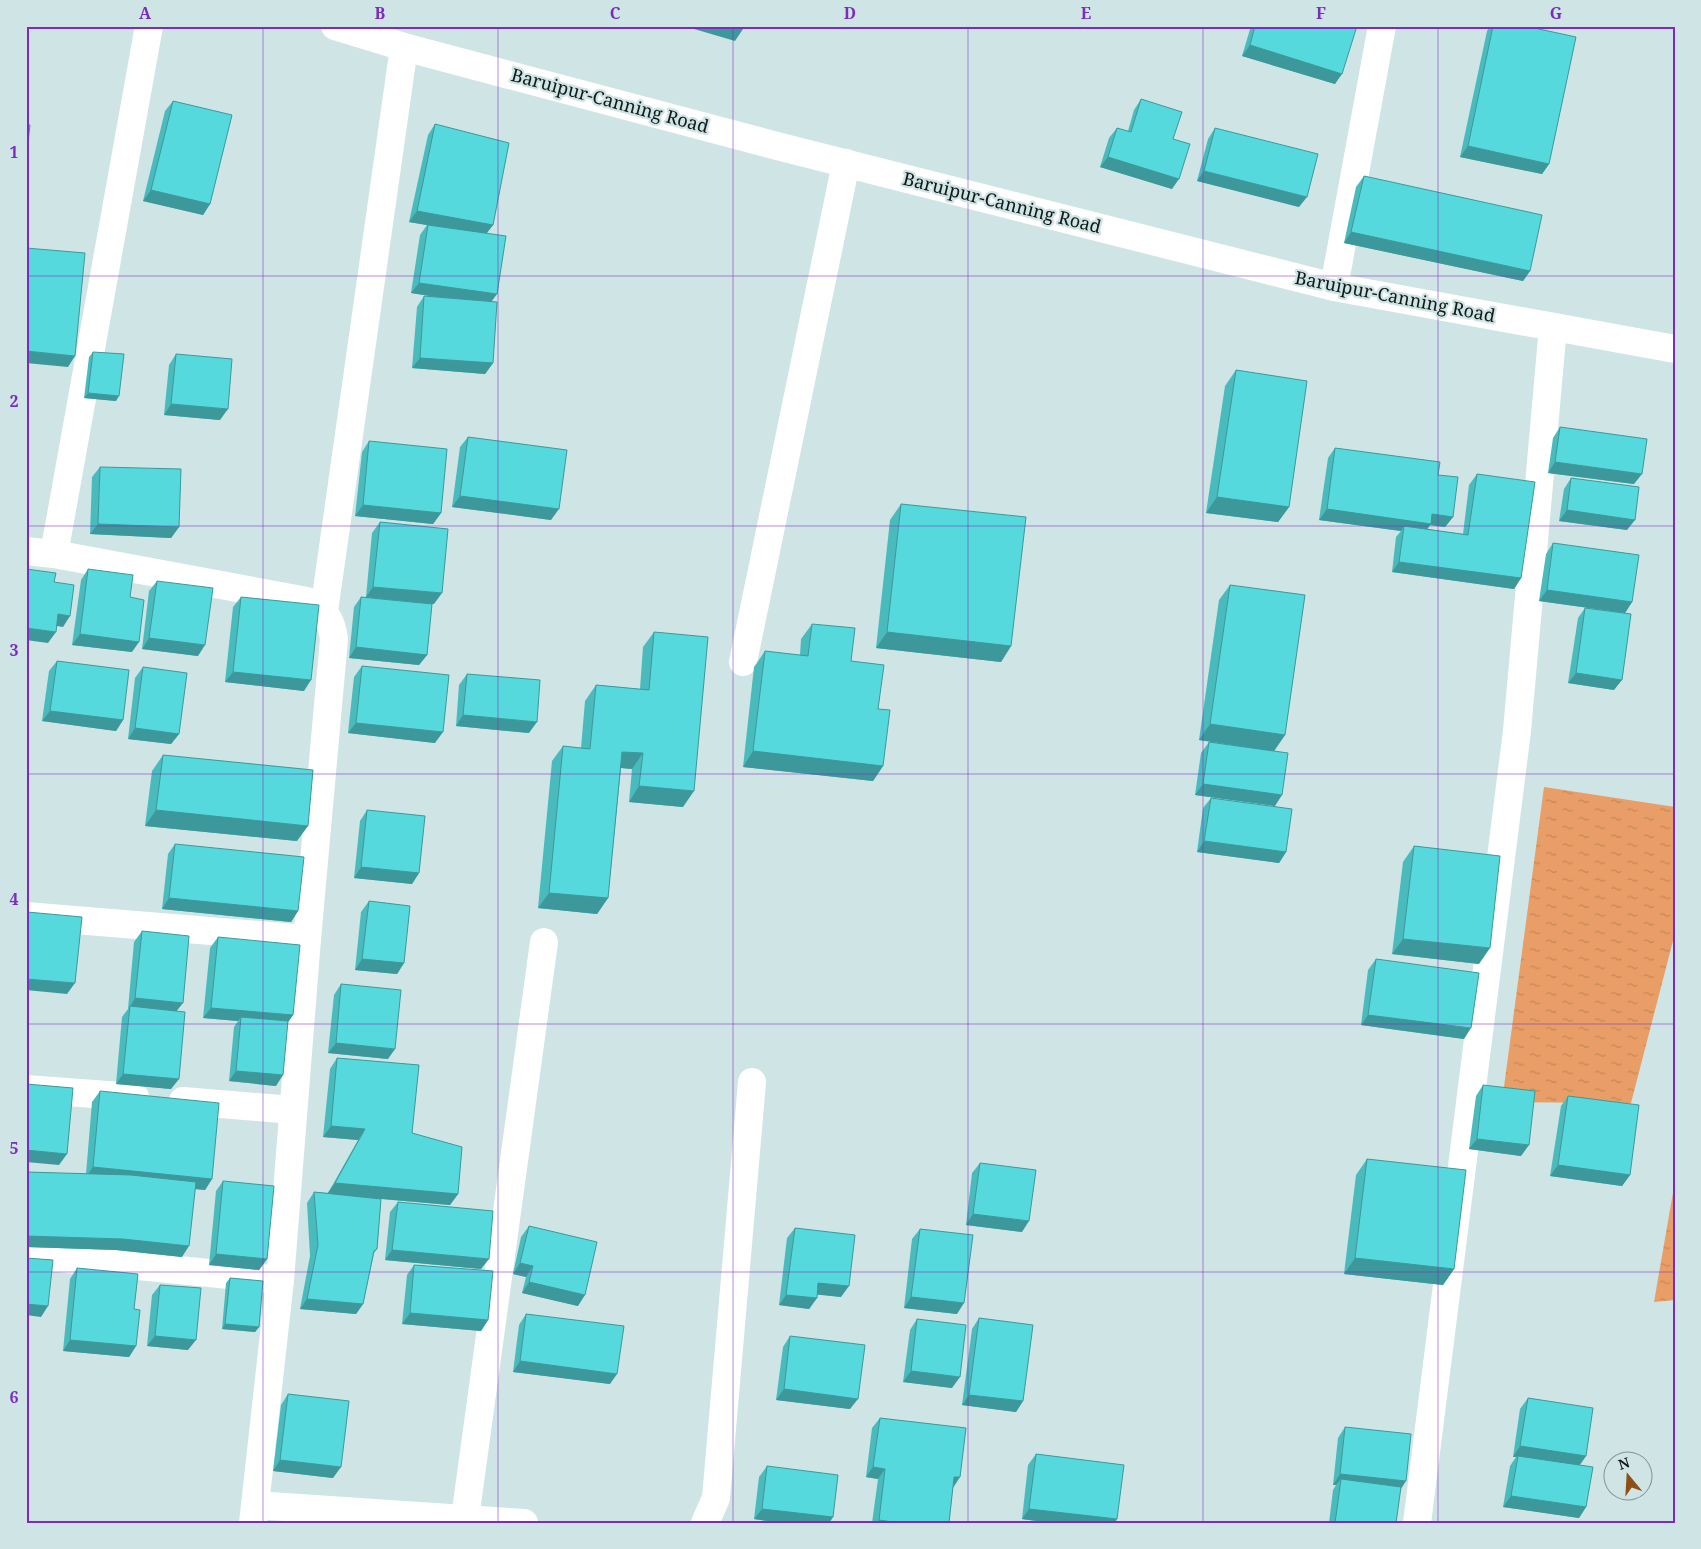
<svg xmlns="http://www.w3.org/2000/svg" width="1701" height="1549" viewBox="0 0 1701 1549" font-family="'Noto Serif',serif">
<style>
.water{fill:url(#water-ripples)}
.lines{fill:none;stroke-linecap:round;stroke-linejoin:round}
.street{stroke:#fff;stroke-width:28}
.secondary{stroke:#fff;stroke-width:28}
.wall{fill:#4abbbd}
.shaded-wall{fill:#3c989a}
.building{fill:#56d9dc;stroke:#3c989a}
.grid{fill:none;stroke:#7b2cbf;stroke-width:1;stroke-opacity:0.55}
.labels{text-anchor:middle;stroke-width:4.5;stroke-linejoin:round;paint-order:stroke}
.street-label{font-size:18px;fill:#111818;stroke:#cfe4e4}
.neatline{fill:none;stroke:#7b2cbf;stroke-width:2}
.grid-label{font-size:16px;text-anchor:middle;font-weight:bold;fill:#7b2cbf}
</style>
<defs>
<pattern id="water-ripples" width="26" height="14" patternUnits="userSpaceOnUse" patternTransform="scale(1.25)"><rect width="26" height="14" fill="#e89e66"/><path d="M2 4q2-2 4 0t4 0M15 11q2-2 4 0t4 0" fill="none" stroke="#c68758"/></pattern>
</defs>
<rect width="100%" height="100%" fill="#cfe4e4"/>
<g class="water">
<polygon points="1544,787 1675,807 1675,933 1631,1103 1502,1102"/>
<polygon points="1675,1181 1675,1300 1654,1302"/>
</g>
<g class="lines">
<g class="street">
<polyline points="1334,287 1382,26"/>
<path d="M26,551L54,554L307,601C325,612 331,617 334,639L307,939L280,1280L253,1523"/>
<polyline points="54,554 149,26"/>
<polyline points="324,611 404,47"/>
<polyline points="743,662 846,163"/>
<polyline points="26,916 307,939"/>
<polyline points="26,1089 135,1097"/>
<polyline points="183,1101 293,1110"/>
<polyline points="26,1255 280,1280"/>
<polyline points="255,1505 524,1523"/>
<polyline points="465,1518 544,942"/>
<polyline points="705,1523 716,1498 752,1082"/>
<polyline points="1417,1523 1517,731 1553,327"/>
</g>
<polyline class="secondary" points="335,26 404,47 773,145 1334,287 1675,349"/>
</g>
<g class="wall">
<polygon points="1251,26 1357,26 1335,84 1242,56"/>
<polygon points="1490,26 1525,26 1549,164 1542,174 1460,157 1487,31"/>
<polygon points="1141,99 1172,189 1100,167 1109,138 1117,128 1128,131 1134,110"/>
<polygon points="173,101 210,204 203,215 143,201 165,111"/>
<polygon points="435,124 493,225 487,233 492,301 493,363 485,374 412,368 417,307 424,296 442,298 411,293 420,235 427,225 409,222 428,135"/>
<polygon points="1215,128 1299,207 1197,181 1208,139"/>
<polygon points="1364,176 1530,271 1523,281 1344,243 1356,187"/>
<polygon points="93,352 116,401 84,398 89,357"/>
<polygon points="176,354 220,420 164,415 169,365"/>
<polygon points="1236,370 1289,507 1278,522 1206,513 1225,386"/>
<polygon points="1560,427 1634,484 1548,473 1553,438"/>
<polygon points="468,437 551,520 452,507 460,447"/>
<polygon points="369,441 441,513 433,524 355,516 362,452"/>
<polygon points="1335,448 1438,475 1453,517 1445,527 1430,525 1427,529 1463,534 1469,485 1477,474 1521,578 1514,589 1392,572 1396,537 1401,531 1319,520 1328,458"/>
<polygon points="100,467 179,527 171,538 90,534 92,477"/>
<polygon points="1571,478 1627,530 1559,521 1564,489"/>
<polygon points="901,504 1011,646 1001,662 876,648 890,520"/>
<polygon points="380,522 434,604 432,604 427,655 419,665 349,658 354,607 361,597 366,597 372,533"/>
<polygon points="1553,543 1632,602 1625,613 1539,601 1546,554"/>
<polygon points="88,569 130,597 132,652 72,645 81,580"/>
<polygon points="157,581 198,656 142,649 149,591"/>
<polygon points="1230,585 1285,735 1274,751 1275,806 1195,795 1201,753 1209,742 1249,747 1199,740 1219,600"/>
<polygon points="241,597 304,691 225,682 233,607"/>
<polygon points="1585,608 1614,690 1568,683 1578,618"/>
<polygon points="812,624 851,661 878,709 883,766 873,781 743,767 754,667 765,651 800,655 801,639"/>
<polygon points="654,632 683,807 629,802 632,769 621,768 608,898 597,914 538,908 552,761 563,746 581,748 585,701 596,685 640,689 643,647"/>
<polygon points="57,661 123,720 116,731 42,721 49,671"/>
<polygon points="362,666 435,743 348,733 354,677"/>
<polygon points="143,667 179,734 171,744 128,739 135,678"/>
<polygon points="467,674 529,733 456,726 459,685"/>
<polygon points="163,755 297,841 145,826 152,771"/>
<polygon points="1211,798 1286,852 1279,863 1197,852 1203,808"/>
<polygon points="367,810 419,873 412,884 354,878 360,821"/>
<polygon points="175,844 298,911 291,922 162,909 168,854"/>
<polygon points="1414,846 1479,964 1392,954 1403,862"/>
<polygon points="369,901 404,963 397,974 355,970 361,912"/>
<polygon points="142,931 177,1011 171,1089 116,1084 122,1017 128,1009 134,942"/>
<polygon points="218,937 293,1015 288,1022 276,1086 229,1081 234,1027 238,1021 203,1018 210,948"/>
<polygon points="1376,959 1464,1039 1361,1025 1368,970"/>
<polygon points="341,984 388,1059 328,1053 334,995"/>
<polygon points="337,1058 412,1133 458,1194 450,1205 381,1199 377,1249 374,1253 363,1304 356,1314 300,1309 310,1256 307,1203 314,1192 328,1193 358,1140 323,1137 330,1069"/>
<polygon points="1483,1085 1521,1156 1469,1149 1476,1096"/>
<polygon points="100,1091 212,1179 205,1190 195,1189 182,1257 116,1250 26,1247 26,1172 86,1174 92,1102"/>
<polygon points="1568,1096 1630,1175 1622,1186 1550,1176 1561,1106"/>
<polygon points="1367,1159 1454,1269 1443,1285 1344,1274 1356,1175"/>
<polygon points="980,1163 1022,1232 966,1225 972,1173"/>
<polygon points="223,1181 267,1259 259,1270 209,1265 216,1191"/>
<polygon points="398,1202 481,1269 385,1260 390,1212"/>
<polygon points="529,1226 578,1306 522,1293 526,1277 513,1274 521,1237"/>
<polygon points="795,1228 841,1297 817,1294 817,1298 809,1309 779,1305 787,1238"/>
<polygon points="920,1229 957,1314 904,1308 912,1239"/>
<polygon points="414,1265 488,1320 481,1331 402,1324 407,1275"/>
<polygon points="77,1268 134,1309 136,1346 129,1357 63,1351 70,1279"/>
<polygon points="230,1278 259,1327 255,1332 222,1329 226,1283"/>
<polygon points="160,1285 188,1350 147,1346 152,1295"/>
<polygon points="526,1314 610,1384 513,1372 519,1325"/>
<polygon points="979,1318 1023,1401 1016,1412 962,1405 972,1329"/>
<polygon points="917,1319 952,1388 903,1382 910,1330"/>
<polygon points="790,1336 850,1409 776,1400 783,1347"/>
<polygon points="288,1394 333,1478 273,1471 281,1405"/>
<polygon points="1528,1398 1586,1456 1580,1465 1586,1507 1579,1518 1503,1507 1510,1466 1516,1457 1513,1457 1520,1409"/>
<polygon points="880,1418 953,1488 949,1523 872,1523 878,1479 866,1477 872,1428"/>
<polygon points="1345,1427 1400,1490 1396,1523 1329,1523 1333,1490 1336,1485 1333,1485 1338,1438"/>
<polygon points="1036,1454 1115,1523 1051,1523 1022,1519 1028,1465"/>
<polygon points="767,1466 833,1517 829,1523 781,1523 754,1519 759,1477"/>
</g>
<g class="shaded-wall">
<polygon points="684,26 745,26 735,41"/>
<polygon points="1250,45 1342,74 1335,84 1242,56"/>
<polygon points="1468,146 1549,164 1542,174 1460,157"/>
<polygon points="1108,157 1179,179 1172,189 1100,167"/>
<polygon points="1204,171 1307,197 1299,207 1197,181"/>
<polygon points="151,190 210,204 203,215 143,201"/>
<polygon points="417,211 493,225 485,235 409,222"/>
<polygon points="1351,232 1530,271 1523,281 1344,243"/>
<polygon points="419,283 497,294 489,305 411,293"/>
<polygon points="26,351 75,356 68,367 26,363"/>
<polygon points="420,358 493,363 485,374 412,368"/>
<polygon points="88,393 119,396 116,401 84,398"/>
<polygon points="171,404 228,409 220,420 164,415"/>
<polygon points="1555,462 1642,474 1634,484 1548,473"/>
<polygon points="460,496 559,509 551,520 452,507"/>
<polygon points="1217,497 1289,507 1278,522 1206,513"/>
<polygon points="363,505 441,513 433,524 355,516"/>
<polygon points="1327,509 1432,514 1453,517 1445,527 1430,525 1424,534 1404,526 1401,531 1319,520"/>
<polygon points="1567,510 1635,520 1627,530 1559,521"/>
<polygon points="98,524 179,527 171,538 90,534"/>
<polygon points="1399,562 1521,578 1514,589 1392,572"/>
<polygon points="373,587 442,593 434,604 366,597"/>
<polygon points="1547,590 1632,602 1625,613 1539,601"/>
<polygon points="58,614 70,616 63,627 51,625"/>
<polygon points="26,628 56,632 48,643 26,640"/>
<polygon points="887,632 1011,646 1001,662 876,648"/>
<polygon points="80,634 139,642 132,652 72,645"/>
<polygon points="149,638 205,645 198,656 142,649"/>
<polygon points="356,647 427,655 419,665 349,658"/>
<polygon points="233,672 311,680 304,691 225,682"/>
<polygon points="1576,673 1622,680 1614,690 1568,683"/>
<polygon points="50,711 123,720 116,731 42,721"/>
<polygon points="463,715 537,722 529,733 456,726"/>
<polygon points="356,723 443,732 435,743 348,733"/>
<polygon points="1210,724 1285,735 1274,751 1199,740"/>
<polygon points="135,728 179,734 171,744 128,739"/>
<polygon points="753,751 883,766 873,781 743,767"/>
<polygon points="622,752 643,753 632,769 611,767"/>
<polygon points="1203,784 1282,795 1275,806 1195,795"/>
<polygon points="639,786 694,791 683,807 629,802"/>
<polygon points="156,810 308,826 297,841 145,826"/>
<polygon points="1204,841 1286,852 1279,863 1197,852"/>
<polygon points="361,867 419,873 412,884 354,878"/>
<polygon points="549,893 608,898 597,914 538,908"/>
<polygon points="169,898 298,911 291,922 162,909"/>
<polygon points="1403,939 1490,948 1479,964 1392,954"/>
<polygon points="362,959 404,963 397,974 355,970"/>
<polygon points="26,979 75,983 67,994 26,990"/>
<polygon points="135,998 183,1003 175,1013 130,1007"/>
<polygon points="211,1008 293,1015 286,1025 241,1017 238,1021 203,1018"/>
<polygon points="1368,1015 1471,1028 1464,1039 1361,1025"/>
<polygon points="336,1043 395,1049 388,1059 328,1053"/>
<polygon points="236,1071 283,1075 276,1086 229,1081"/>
<polygon points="123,1074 179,1079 171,1089 116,1084"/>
<polygon points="331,1126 365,1129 358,1140 323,1137"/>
<polygon points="1477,1139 1529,1145 1521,1156 1469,1149"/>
<polygon points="26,1150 67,1154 59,1165 26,1162"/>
<polygon points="1558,1165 1630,1175 1622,1186 1550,1176"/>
<polygon points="93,1167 212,1179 205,1190 85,1178"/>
<polygon points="335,1183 458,1194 450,1205 327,1194"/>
<polygon points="973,1214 1029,1221 1022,1232 966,1225"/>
<polygon points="26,1236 123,1239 189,1246 182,1257 116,1250 26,1247"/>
<polygon points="392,1250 489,1259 481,1269 385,1260"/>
<polygon points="216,1254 267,1259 259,1270 209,1265"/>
<polygon points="1355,1258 1454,1269 1443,1285 1344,1274"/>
<polygon points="520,1263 533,1266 526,1277 513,1274"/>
<polygon points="529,1282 585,1295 578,1306 522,1293"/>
<polygon points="818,1283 849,1286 841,1297 811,1294"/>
<polygon points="786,1295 817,1298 809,1309 779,1305"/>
<polygon points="911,1297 964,1303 957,1314 904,1308"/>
<polygon points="307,1299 363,1304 356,1314 300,1309"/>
<polygon points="26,1304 48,1306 41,1317 26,1315"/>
<polygon points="410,1313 488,1320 481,1331 402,1324"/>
<polygon points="225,1324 259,1327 255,1332 222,1329"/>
<polygon points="155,1336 196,1340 188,1350 147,1346"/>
<polygon points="70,1340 136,1346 129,1357 63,1351"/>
<polygon points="520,1361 617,1374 610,1384 513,1372"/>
<polygon points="911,1371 960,1377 952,1388 903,1382"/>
<polygon points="784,1389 858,1399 850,1409 776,1400"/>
<polygon points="969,1395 1023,1401 1016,1412 962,1405"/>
<polygon points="1520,1446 1586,1456 1578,1467 1518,1456 1516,1457 1513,1457"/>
<polygon points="280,1460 341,1467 333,1478 273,1471"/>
<polygon points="873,1467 885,1469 878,1479 866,1477"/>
<polygon points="1340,1474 1406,1481 1399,1492 1341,1479 1336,1485 1333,1485"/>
<polygon points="954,1477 960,1477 953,1488"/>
<polygon points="1511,1496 1586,1507 1579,1518 1503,1507"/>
<polygon points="762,1509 833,1517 829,1523 781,1523 754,1519"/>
<polygon points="1029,1509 1117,1519 1115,1523 1051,1523 1022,1519"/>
<polygon points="879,1520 900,1523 877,1523"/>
</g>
<g class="building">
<polygon points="1255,26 1357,26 1342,74 1250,45"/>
<polygon points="1493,26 1525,26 1576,37 1549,164 1468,146"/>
<polygon points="1141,99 1182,112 1173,139 1190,144 1179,179 1108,157 1117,128 1131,132"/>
<polygon points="173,101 232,115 210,204 151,190"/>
<polygon points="26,124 30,125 26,159"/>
<polygon points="435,124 509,143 493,225 417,211"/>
<polygon points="1215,128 1318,154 1307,197 1204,171"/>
<polygon points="1364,176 1542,215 1530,271 1351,232"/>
<polygon points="428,225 506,236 497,294 419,283"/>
<polygon points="26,248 85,253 75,356 26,351"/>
<polygon points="424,296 497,302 493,363 420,358"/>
<polygon points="93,352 124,354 119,396 88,393"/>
<polygon points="176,354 232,359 228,409 171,404"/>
<polygon points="1236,370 1307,381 1289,507 1217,497"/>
<polygon points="1560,427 1647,439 1642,474 1555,462"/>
<polygon points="468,437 567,450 559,509 460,496"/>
<polygon points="369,441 447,449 441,513 363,505"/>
<polygon points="1335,448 1440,462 1438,475 1458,477 1453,517 1432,514 1431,524 1327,509"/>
<polygon points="100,467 181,469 179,527 98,524"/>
<polygon points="1477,474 1535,482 1521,578 1399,562 1404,526 1468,535"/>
<polygon points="1571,478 1639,487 1635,520 1567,510"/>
<polygon points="901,504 1026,517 1011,646 887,632"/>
<polygon points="380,522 448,529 442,593 373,587"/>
<polygon points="1553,543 1639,555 1632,602 1547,590"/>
<polygon points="26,569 56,573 54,582 74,585 70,616 58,614 56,632 26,628"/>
<polygon points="88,569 133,575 130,597 144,600 139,642 80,634"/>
<polygon points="157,581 213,588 205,645 149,638"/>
<polygon points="1230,585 1305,595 1285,735 1210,724"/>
<polygon points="241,597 319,605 311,680 233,672"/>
<polygon points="361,597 432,604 427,655 356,647"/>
<polygon points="1585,608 1631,614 1622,680 1576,673"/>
<polygon points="812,624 855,628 851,661 884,665 878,709 890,710 883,766 753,751 765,651 808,656"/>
<polygon points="654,632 708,637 694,791 639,786 643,753 622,752 608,898 549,893 563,746 590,749 596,685 649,690"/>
<polygon points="57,661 129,670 123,720 50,711"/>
<polygon points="362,666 449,675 443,732 356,723"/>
<polygon points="143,667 187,673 179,734 135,728"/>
<polygon points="467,674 540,680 537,722 463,715"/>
<polygon points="1209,742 1288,753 1282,795 1203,784"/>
<polygon points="163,755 313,770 308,826 156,810"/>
<polygon points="1211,798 1292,809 1286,852 1204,841"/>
<polygon points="367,810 425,816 419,873 361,867"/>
<polygon points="175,844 304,857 298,911 169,898"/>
<polygon points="1414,846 1500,856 1490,948 1403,939"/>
<polygon points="369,901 410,906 404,963 362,959"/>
<polygon points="27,912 82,917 75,983 26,979"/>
<polygon points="142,931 189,936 183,1003 135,998"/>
<polygon points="218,937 300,945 293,1015 211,1008"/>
<polygon points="1376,959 1479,973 1471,1028 1368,1015"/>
<polygon points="341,984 401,990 395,1049 336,1043"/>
<polygon points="130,1006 185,1012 179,1079 123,1074"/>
<polygon points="241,1017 288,1021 283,1075 236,1071"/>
<polygon points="337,1058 419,1065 412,1133 462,1147 458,1194 335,1183 365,1129 331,1126"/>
<polygon points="26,1084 73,1088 67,1154 26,1150"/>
<polygon points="1483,1085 1535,1091 1529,1145 1477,1139"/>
<polygon points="100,1091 219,1103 212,1179 93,1167"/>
<polygon points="1568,1096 1639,1105 1630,1175 1558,1165"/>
<polygon points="1367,1159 1466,1170 1454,1269 1355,1258"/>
<polygon points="980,1163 1036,1170 1029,1221 973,1214"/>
<polygon points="26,1172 131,1175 196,1182 189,1246 123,1239 26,1236"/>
<polygon points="223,1181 274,1186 267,1259 216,1254"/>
<polygon points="314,1192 381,1199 377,1249 374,1251 363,1304 307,1299 318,1245"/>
<polygon points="398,1202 493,1211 489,1259 392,1250"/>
<polygon points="529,1226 597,1242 585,1295 529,1282 533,1266 520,1263"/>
<polygon points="795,1228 855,1235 849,1286 818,1283 817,1298 786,1295"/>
<polygon points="920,1229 973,1235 964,1303 911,1297"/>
<polygon points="26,1258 53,1260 48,1306 26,1304"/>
<polygon points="414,1265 493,1271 488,1320 410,1313"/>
<polygon points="77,1268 138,1274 134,1309 140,1310 136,1346 70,1340"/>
<polygon points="230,1278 263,1281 259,1327 225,1324"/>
<polygon points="160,1285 201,1288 196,1340 155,1336"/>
<polygon points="526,1314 624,1326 617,1374 520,1361"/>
<polygon points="979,1318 1033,1325 1023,1401 969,1395"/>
<polygon points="917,1319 966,1325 960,1377 911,1371"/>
<polygon points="790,1336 865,1345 858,1399 784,1389"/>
<polygon points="288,1394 349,1401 341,1467 280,1460"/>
<polygon points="1528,1398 1593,1408 1586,1456 1520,1446"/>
<polygon points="880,1418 966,1428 960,1477 954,1477 949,1523 900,1523 879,1520 885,1469 873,1467"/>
<polygon points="1345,1427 1411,1434 1406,1481 1340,1474"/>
<polygon points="1036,1454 1124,1465 1117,1519 1029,1509"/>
<polygon points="1518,1456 1593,1467 1586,1507 1511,1496"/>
<polygon points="767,1466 838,1475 833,1517 762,1509"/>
<polygon points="1341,1479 1401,1487 1396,1523 1335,1523"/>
</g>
<path class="grid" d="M263,26V1523M498,26V1523M733,26V1523M968,26V1523M1203,26V1523M1438,26V1523M26,276H1675M26,526H1675M26,774H1675M26,1024H1675M26,1272H1675"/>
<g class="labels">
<g class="street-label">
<text transform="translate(610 101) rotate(15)" y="6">Baruipur-Canning Road</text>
<text transform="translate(1002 203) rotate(14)" y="6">Baruipur-Canning Road</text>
<text transform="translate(1395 297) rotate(11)" y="6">Baruipur-Canning Road</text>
</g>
</g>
<rect width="1701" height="1549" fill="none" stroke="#cfe4e4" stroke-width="55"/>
<g transform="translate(1628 1476) rotate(342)"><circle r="24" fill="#cfe4e4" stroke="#839292"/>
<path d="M0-4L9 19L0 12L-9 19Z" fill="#8e4f16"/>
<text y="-8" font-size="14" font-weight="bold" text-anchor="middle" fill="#111818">N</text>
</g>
<rect x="28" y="28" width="1646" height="1494" class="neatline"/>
<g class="grid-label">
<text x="145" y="19">A</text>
<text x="380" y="19">B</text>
<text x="615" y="19">C</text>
<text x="850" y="19">D</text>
<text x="1086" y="19">E</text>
<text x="1321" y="19">F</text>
<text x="1556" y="19">G</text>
<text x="14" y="158">1</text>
<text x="14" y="407">2</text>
<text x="14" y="656">3</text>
<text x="14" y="905">4</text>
<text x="14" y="1154">5</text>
<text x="14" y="1403">6</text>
</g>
</svg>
